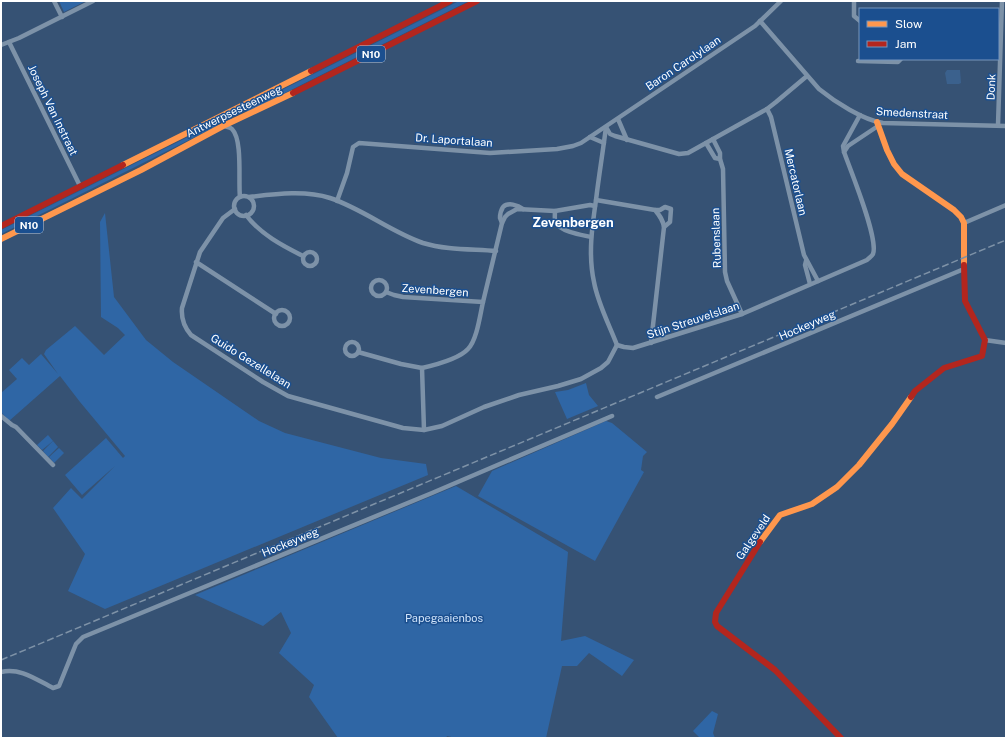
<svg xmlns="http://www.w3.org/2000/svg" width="1007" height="739" viewBox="0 0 1007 739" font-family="'Public Sans',sans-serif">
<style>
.green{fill:#2f66a5}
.water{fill:#3b618d}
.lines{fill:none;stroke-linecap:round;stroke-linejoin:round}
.street{stroke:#7d92a8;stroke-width:4.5}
.slow{stroke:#ff974d;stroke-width:6}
.jam{stroke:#b3261e;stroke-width:6}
.rail{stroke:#7e92a7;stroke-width:1.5;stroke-dasharray:7 3;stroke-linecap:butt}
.labels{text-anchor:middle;stroke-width:3;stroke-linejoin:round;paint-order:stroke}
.shield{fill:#1b4f8f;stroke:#bbcadd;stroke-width:1}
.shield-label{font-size:10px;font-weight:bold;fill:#fff}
.street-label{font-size:11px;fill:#fff;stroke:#1b4f8f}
.park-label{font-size:11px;fill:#cfe3fa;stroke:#1b4f8f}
.quarter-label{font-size:13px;font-weight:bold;fill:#fff;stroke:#1b4f8f}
</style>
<rect width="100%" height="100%" fill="#365274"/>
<g class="green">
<polygon points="59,1 86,1 64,12"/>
<polygon points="459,1 469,1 247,112 246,108"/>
<polygon points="216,123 217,126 1,234 1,230"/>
<polygon points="105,213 114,297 146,340 173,362 259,421 285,433 381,458 426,464 428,475 105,609 68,591 85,554 53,508 71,488 82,499 115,466 82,495 65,475 106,438 123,458 125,456 80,402 60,376 9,421 1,412 1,393 17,379 9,370 22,358 29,365 41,354 58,374 44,354 46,350 75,326 104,355 125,335 118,328 101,317 100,222"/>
<polygon points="586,383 589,395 598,406 567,419 555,392 568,390"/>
<polygon points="606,421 612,423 647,452 643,456 641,470 644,472 595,561 478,496 492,471"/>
<polygon points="48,435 53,441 42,450 37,445"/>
<polygon points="53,441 58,447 48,457 43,451"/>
<polygon points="59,448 64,453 54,463 49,457"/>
<polygon points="456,486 568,552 561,641 585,636 634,660 622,676 589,653 577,666 562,666 546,738 456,738 447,736 446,738 338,738 309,697 314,685 279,653 291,633 281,612 263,626 195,595"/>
<polygon points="712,711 718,714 713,733 715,738 700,738 693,731"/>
</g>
<polygon class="water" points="947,70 960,70 961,83 959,84 947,84 945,73"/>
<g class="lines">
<g class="street">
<polyline points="54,1 62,17"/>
<polyline points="854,1 854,16 860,21"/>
<path d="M760,21L819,89C835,102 863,120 883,123L1006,126"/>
<polyline points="9,42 80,186"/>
<polyline points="1,45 19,38 93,1"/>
<polyline points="858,61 898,62 901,59"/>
<polyline points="767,109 771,117 804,255 818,281"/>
<polyline points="618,119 627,140"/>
<polyline points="998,125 1002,1"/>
<path d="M224,126C227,127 230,127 232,129C243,140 238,182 240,197"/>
<polyline points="606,127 610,134 615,136 679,154 688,153 767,109 776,102 807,76"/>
<path d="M606,127C603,151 599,175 596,200C592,227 588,255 594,282C598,304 609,324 617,345"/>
<polyline points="590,137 604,143"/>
<polyline points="713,139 720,153 720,159 723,169 725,272 727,281 742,314"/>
<polyline points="706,143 715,158 720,159"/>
<polyline points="844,152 848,146 878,126"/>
<circle cx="244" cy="206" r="10"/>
<path d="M249,197C275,194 305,190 330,198C363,209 391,232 423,243C446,250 472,249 496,251"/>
<path d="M596,200L655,210C660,216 663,220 664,227L651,343"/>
<polyline points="337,201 347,173 353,147 359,143 490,153 557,149 573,146 581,143 755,26 781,1"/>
<path d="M235,209L223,218L200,252L182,308C181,319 184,327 191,335L263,382L288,396L403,428L424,430L442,426L484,407L519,395L558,386L581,379L601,368L608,362L617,345"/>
<polyline points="655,210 660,210 665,207 671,209 670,222 664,227"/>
<path d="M555,211C555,215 554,220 556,223C561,232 582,235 591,237"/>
<path d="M246,215C260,234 283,246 303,256"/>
<path d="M502,223L500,218C500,214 501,210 503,207C508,202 518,205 523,209"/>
<polyline points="964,223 1006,205"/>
<circle cx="310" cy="259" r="7"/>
<polyline points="806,261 805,265 810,284"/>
<polyline points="196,262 276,314"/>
<circle cx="379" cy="288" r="8"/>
<path d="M386,292L394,295L403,297L483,302C480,315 477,340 468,349C459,359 435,365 422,368"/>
<polyline points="483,302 502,223 505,217 508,214 517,209 555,211 590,205 595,206"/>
<circle cx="282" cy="318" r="8"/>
<polyline points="985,340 1006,343"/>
<circle cx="352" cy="349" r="7"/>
<path d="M617,345L624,347L633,348L742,314L867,260C869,258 872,256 873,254C879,239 850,169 844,152L843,146L860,115"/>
<polyline points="358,352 401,364 422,368 424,430"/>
<polyline points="657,397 964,269"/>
<polyline points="1,416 12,425 16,427 53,465"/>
<path d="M1,672C20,667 37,680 53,688L59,686L76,644L83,637L432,493L612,416"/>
</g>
<g class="slow">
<polyline points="877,122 887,150 894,164 902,174 954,210 961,217 964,223 964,265"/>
<polyline points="123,165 311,71"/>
<polyline points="1,239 141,170 223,126 293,93"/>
<polyline points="760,542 780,515 812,504 837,487 859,465 892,424 911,397"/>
</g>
<g class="jam">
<polyline points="311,71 450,1"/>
<polyline points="293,93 477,1"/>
<polyline points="1,226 123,165"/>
<polyline points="911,397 915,391 944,368 982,356 985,340 965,301 964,265"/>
<polyline points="760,542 716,613 715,622 717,626 775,670 841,738"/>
</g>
<polyline class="rail" points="1,660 1006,240"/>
</g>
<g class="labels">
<g class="shield">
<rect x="357" y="46" width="28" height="16" rx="3"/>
<rect x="15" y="217" width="28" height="16" rx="3"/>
</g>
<g class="shield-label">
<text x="371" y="58">N10</text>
<text x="29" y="229">N10</text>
</g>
<g class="street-label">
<text transform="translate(683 63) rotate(-34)" y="4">Baron Carolylaan</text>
<text transform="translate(991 87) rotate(-88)" y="4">Donk</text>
<text transform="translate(53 110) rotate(64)" y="4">Joseph Van Instraat</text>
<text transform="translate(234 111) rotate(-26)" y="4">Antwerpsesteenweg</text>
<text transform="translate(912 113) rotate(3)" y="4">Smedenstraat</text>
<text transform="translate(454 140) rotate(4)" y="4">Dr. Laportalaan</text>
<text transform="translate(796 182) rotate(77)" y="4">Mercatorlaan</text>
<text transform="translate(716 238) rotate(-92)" y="4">Rubenslaan</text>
<text transform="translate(435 290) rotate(4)" y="4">Zevenbergen</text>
<text transform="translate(693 320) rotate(-18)" y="4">Stijn Streuvelslaan</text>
<text transform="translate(807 325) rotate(-23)" y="4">Hockeyweg</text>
<text transform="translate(251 361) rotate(32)" y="4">Guido Gezellelaan</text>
<text transform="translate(753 537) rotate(-56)" y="4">Galgeveld</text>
<text transform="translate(290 542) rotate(-22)" y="4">Hockeyweg</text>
</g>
<g class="park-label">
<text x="444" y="622">Papegaaienbos</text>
</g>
<g class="quarter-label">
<text x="573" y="227">Zevenbergen</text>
</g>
</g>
<rect width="1007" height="739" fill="none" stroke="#ffffff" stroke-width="4"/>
<rect x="859" y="8" width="140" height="52" fill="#1b4f8f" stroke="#7695bc"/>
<rect x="867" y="21" width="20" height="6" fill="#ff974d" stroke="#7695bc"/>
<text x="895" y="28" font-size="12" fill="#ffffff">Slow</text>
<rect x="867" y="41" width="20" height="6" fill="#b3261e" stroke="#7695bc"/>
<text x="895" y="48" font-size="12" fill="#ffffff">Jam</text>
</svg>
